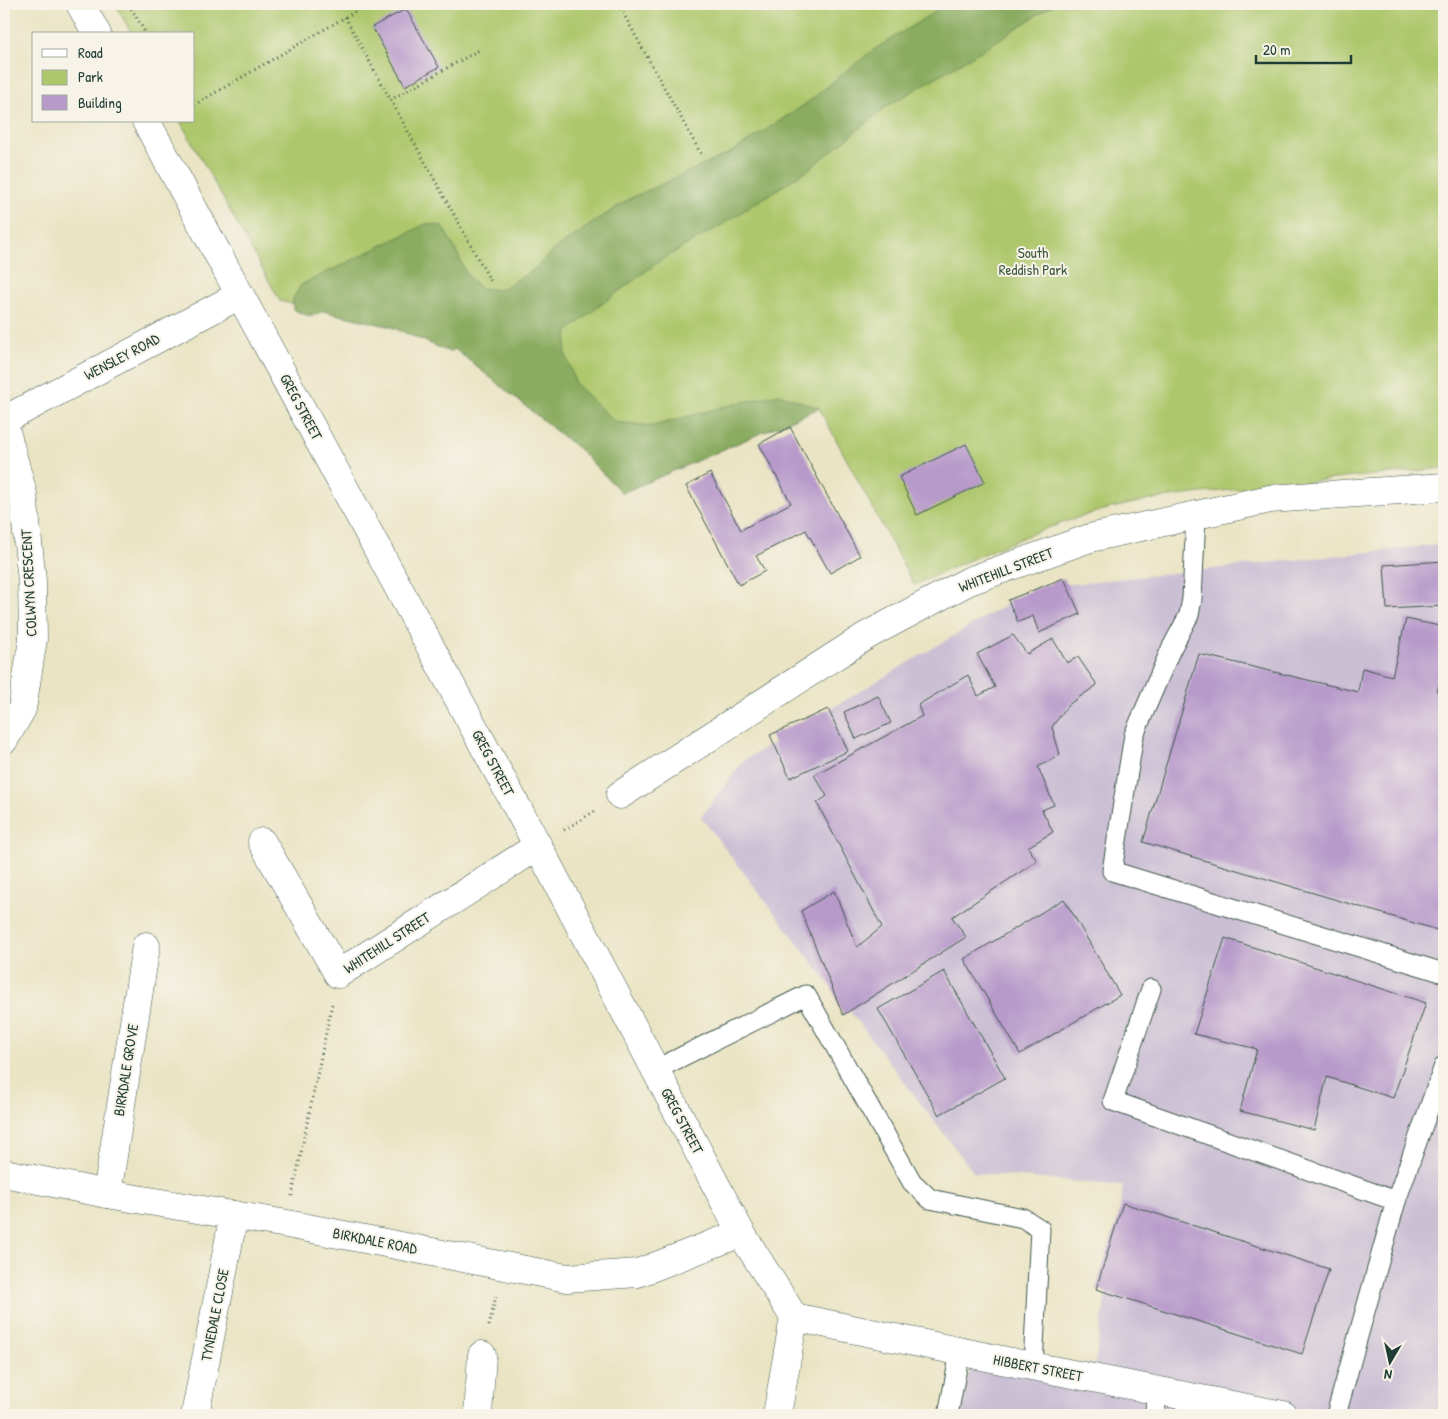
<svg xmlns="http://www.w3.org/2000/svg" width="1448" height="1419" viewBox="0 0 1448 1419" font-family="'Patrick Hand',sans-serif">
<style>
.industrial{fill:#cbbfd4}
.green{fill:#aec76c;stroke:#668250}
.forest{fill:#8aac60;stroke:#54744a}
.building{fill:#b79aca}
.lines{fill:none;stroke-linecap:round;stroke-linejoin:round}
.service-casing{stroke:#3d564a;stroke-width:21}
.minor-casing{stroke:#3d564a;stroke-width:29}
.path{stroke:#3d564a;stroke-width:3;stroke-dasharray:1 4;stroke-linecap:butt}
.service{stroke:#fff;stroke-width:19}
.minor{stroke:#fff;stroke-width:28}
.labels{text-anchor:middle;stroke-width:4;stroke-linejoin:round;paint-order:stroke}
.park-label{font-size:15px;fill:#3c593f;stroke:#f7f3e8}
.street-label{font-size:15px;fill:#1f3d34;stroke:#f7f3e8}
</style>
<rect width="100%" height="100%" fill="#f7f3e8"/>
<filter id="ink" filterUnits="userSpaceOnUse"><feTurbulence type="fractalNoise" baseFrequency=".02" numOctaves="2"/><feDisplacementMap in="SourceGraphic" scale="10" xChannelSelector="R" yChannelSelector="G"/><feConvolveMatrix kernelMatrix="1 2 1 2 8 2 1 2 1" color-interpolation-filters="sRGB"/></filter>
<filter id="wash" filterUnits="userSpaceOnUse"><feTurbulence type="fractalNoise" baseFrequency=".0096" numOctaves="4" result="noise"/><feDisplacementMap in="SourceGraphic" scale="20" xChannelSelector="R" yChannelSelector="G"/><feGaussianBlur stdDeviation="1.12" result="paint"/><feColorMatrix in="noise" values="0 0 0 0 0 0 0 0 0 0 0 0 0 0 0 0 0 1.4 0 .05"/><feComposite in="paint" operator="in"/></filter>
<g filter="url(#wash)">
<rect width="100%" height="100%" fill="#eae4c4"/>
<polygon class="industrial" points="1444,544 1444,1415 960,1415 972,1359 1095,1364 1123,1186 974,1173 701,817 743,761 1034,588"/>
<path class="green" d="M115,4H1444V468C1377,475 1309,481 1241,489C1191,494 1141,499 1093,513C1031,531 972,559 914,585L819,408L622,493L581,451L455,349L450,352L392,327L280,301L180,121H194V34H132Z"/>
<path class="forest" d="M947,4H1054L989,46L889,105L809,169L723,224L661,260L599,306L568,331L565,353L576,385L615,422L653,426L722,407L779,394L819,408L622,493L581,451L455,349L450,352L392,327L323,311C310,318 306,316 293,309V299L301,285L426,224L442,226L457,252L466,274L480,288L500,290L533,270L558,247L627,200L732,152L804,105L872,51Z"/>
<g id="blocks">
<g class="building">
<polygon points="406,9 439,67 405,86 372,27"/>
<polygon points="790,427 860,556 830,573 806,530 756,556 765,571 739,585 686,486 710,473 741,530 791,503 759,444"/>
<polygon points="966,444 985,482 917,515 899,477"/>
<polygon points="1444,561 1444,606 1387,609 1384,565"/>
<polygon points="1064,578 1080,614 1039,633 1033,616 1018,622 1008,600"/>
<polygon points="1406,619 1444,627 1444,665 1437,692 1444,694 1444,932 1143,842 1199,654 1358,692 1362,668 1392,676"/>
<polygon points="1013,635 1027,654 1053,639 1067,663 1078,657 1097,685 1068,705 1052,727 1060,755 1038,767 1054,805 1042,810 1053,832 1028,847 1037,861 952,917 966,937 843,1015 801,911 834,891 857,947 882,927 817,803 827,796 814,775 922,716 918,705 968,675 978,696 995,687 977,654"/>
<polygon points="878,696 891,723 856,739 844,712"/>
<polygon points="828,709 848,751 790,778 770,735"/>
<polygon points="1064,899 1120,995 1020,1054 964,959"/>
<polygon points="1225,938 1426,1003 1393,1098 1327,1077 1314,1130 1240,1111 1257,1049 1194,1034"/>
<polygon points="944,971 1005,1078 939,1115 878,1009"/>
<polygon points="1123,1203 1329,1269 1302,1354 1096,1289"/>
</g>
</g>
</g>
<g filter="url(#ink)">
<use href="#blocks" fill-opacity="0" stroke="#3d564a" stroke-width="1"/>
<g class="lines">
<defs>
<g id="service">
<polyline points="1196,515 1192,599 1189,615 1171,649 1134,735 1112,871 1444,973"/>
<polyline points="1151,989 1113,1101 1396,1201 1336,1415"/>
<polyline points="655,1070 806,995 912,1182 930,1199 1023,1218 1040,1229 1033,1366"/>
<polyline points="1396,1201 1444,1066"/>
<polyline points="948,1415 960,1352"/>
<polyline points="1154,1415 1158,1392"/>
</g>
<g id="minor">
<polyline points="80,4 97,34"/>
<polyline points="146,121 538,846 741,1233 794,1317 777,1415"/>
<polyline points="4,420 240,295"/>
<polyline points="4,424 23,494 32,581 33,639 22,709 4,740"/>
<polyline points="620,795 866,636 969,581 1090,538 1270,499 1444,487"/>
<polyline points="262,842 338,974 538,846"/>
<polyline points="4,1173 107,1194 287,1224 567,1278 638,1273 741,1233"/>
<polyline points="107,1194 146,946"/>
<polyline points="794,1317 1016,1363 1283,1415"/>
<polyline points="195,1415 234,1215"/>
<polyline points="478,1415 482,1355"/>
</g>
</defs>
<use href="#service" class="service-casing"/>
<use href="#minor" class="minor-casing"/>
<g class="path">
<polyline points="129,4 146,34"/>
<polyline points="618,4 701,154"/>
<polyline points="345,17 491,282"/>
<polyline points="390,100 481,49"/>
<polyline points="194,105 368,4"/>
<polyline points="564,830 595,811"/>
<polyline points="292,1196 332,1004"/>
<polyline points="489,1326 496,1296"/>
</g>
<use href="#service" class="service"/>
<use href="#minor" class="minor"/>
</g>
</g>
<g class="labels">
<g class="park-label">
<text x="1033" y="258">South<tspan x="1033" dy="17">Reddish Park</tspan></text>
</g>
<g class="street-label">
<text transform="translate(122 357) rotate(-28)" y="5">WENSLEY ROAD</text>
<text transform="translate(301 407) rotate(62)" y="5">GREG STREET</text>
<text transform="translate(1006 570) rotate(-21)" y="5">WHITEHILL STREET</text>
<text transform="translate(29 583) rotate(-93)" y="5">COLWYN CRESCENT</text>
<text transform="translate(493 763) rotate(62)" y="5">GREG STREET</text>
<text transform="translate(387 943) rotate(-33)" y="5">WHITEHILL STREET</text>
<text transform="translate(126 1070) rotate(-81)" y="5">BIRKDALE GROVE</text>
<text transform="translate(682 1121) rotate(62)" y="5">GREG STREET</text>
<text transform="translate(375 1241) rotate(11)" y="5">BIRKDALE ROAD</text>
<text transform="translate(215 1315) rotate(-79)" y="5">TYNEDALE CLOSE</text>
<text transform="translate(1038 1368) rotate(11)" y="5">HIBBERT STREET</text>
</g>
</g>
<rect width="1448" height="1419" fill="none" stroke="#f7f3e8" stroke-width="20"/>
<rect x="32" y="32" width="162" height="90" fill="#f7f3e8" stroke="#a1aaa0"/>
<rect x="42" y="49" width="25" height="8" fill="#ffffff" stroke="#a1aaa0"/>
<text x="78" y="58" font-size="15" fill="#1f3d34">Road</text>
<rect x="42" y="70" width="25" height="15" fill="#aec76c" stroke="#a1aaa0"/>
<text x="78" y="82" font-size="15" fill="#1f3d34">Park</text>
<rect x="42" y="95" width="25" height="15" fill="#b79aca" stroke="#a1aaa0"/>
<text x="78" y="108" font-size="15" fill="#1f3d34">Building</text>
<g transform="translate(1390 1362) rotate(189)" stroke="#f7f3e8" stroke-width="4" paint-order="stroke">
<path d="M0-4L9 19L0 12L-9 19Z" fill="#1f3d34"/>
<text y="-8" font-size="14" font-weight="bold" text-anchor="middle" fill="#1f3d34">N</text>
</g>
<path d="M1256 55v8h95v-8" fill="none" stroke="#1f3d34" stroke-width="2.5"/>
<text x="1263" y="55" font-size="15" fill="#1f3d34" stroke="#f7f3e8" stroke-width="4" paint-order="stroke">20 m</text>
</svg>
